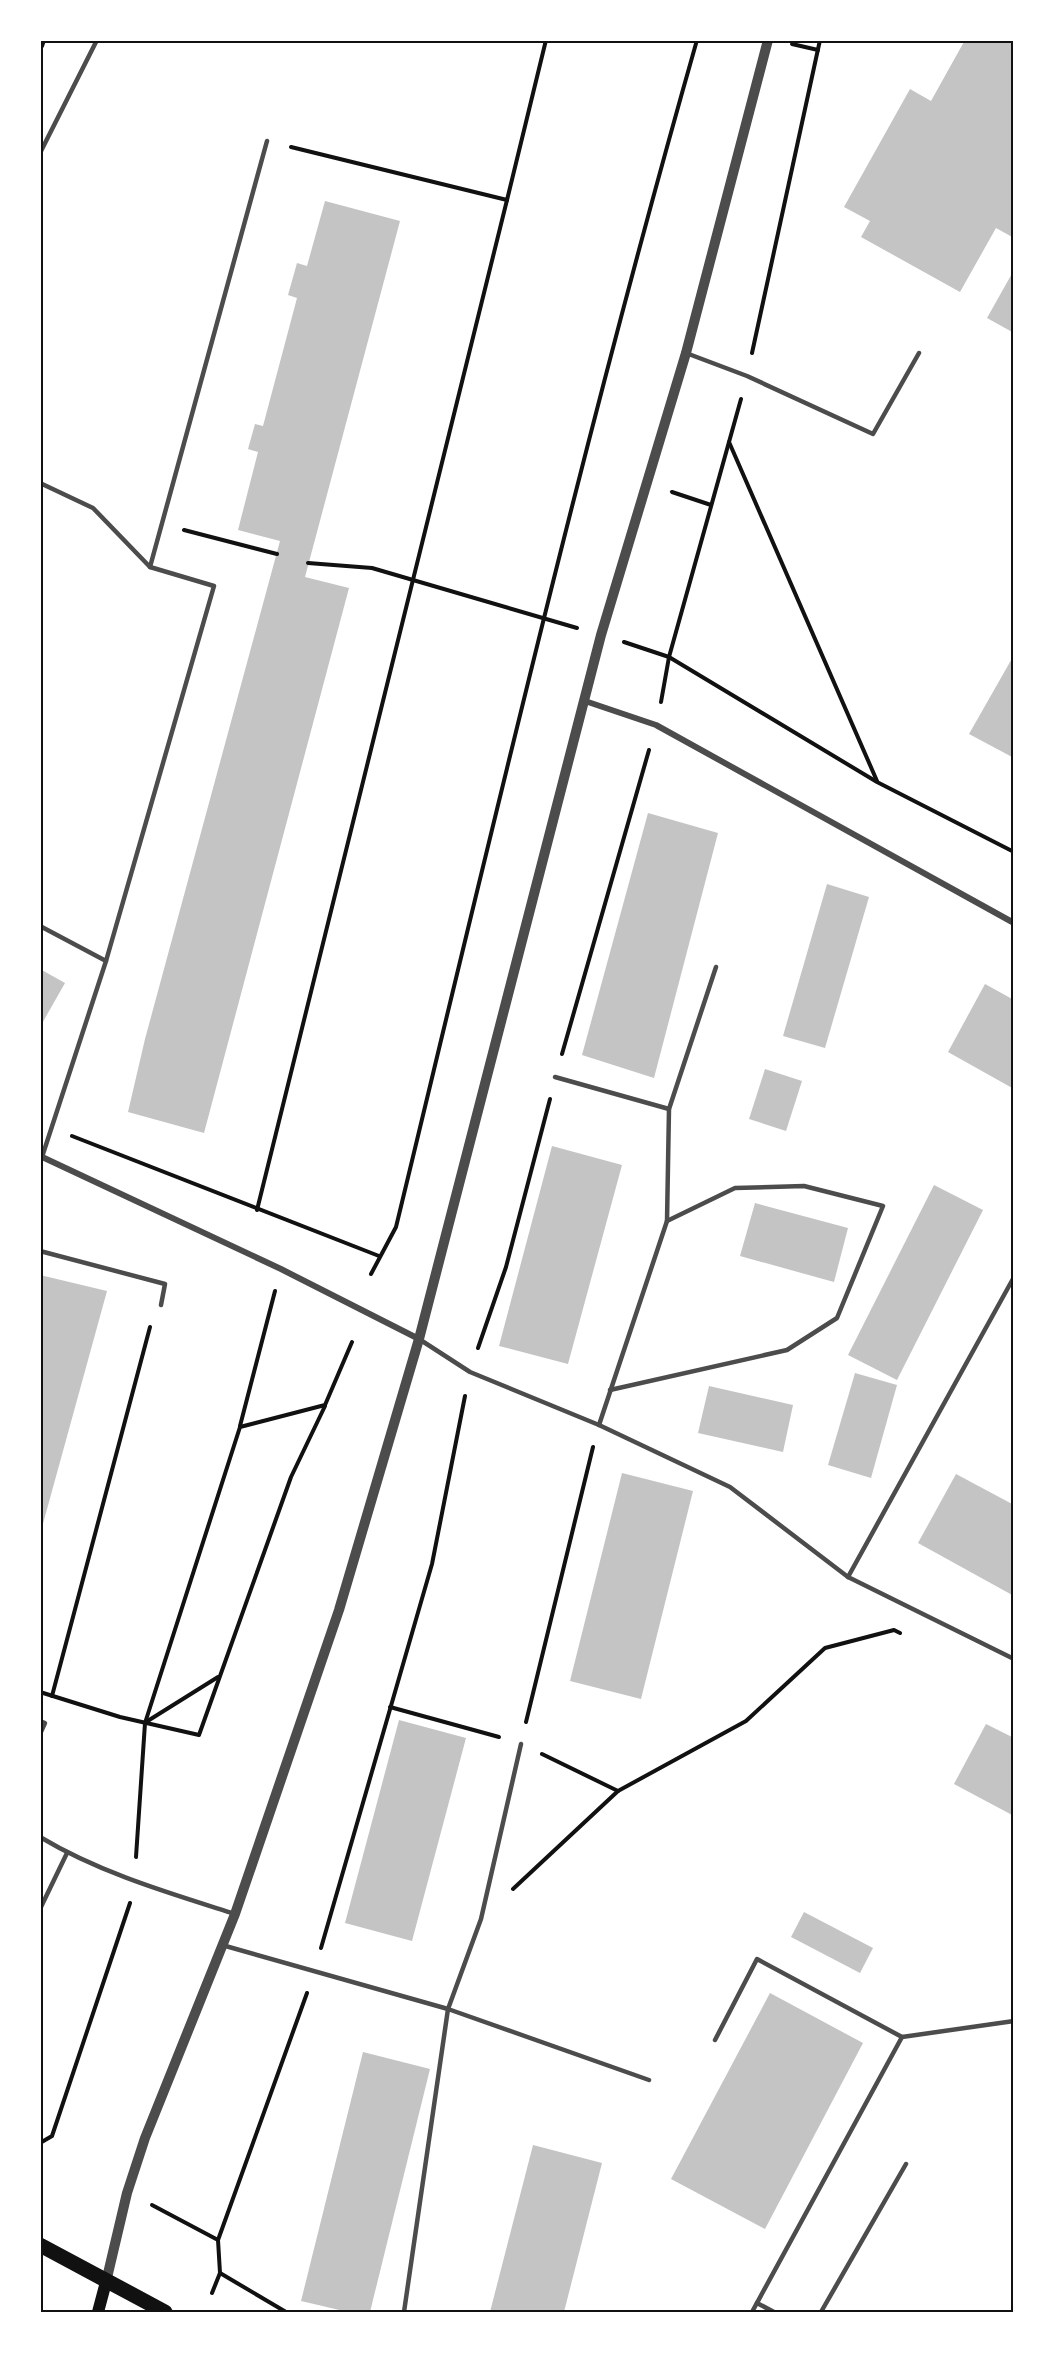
<svg xmlns="http://www.w3.org/2000/svg" width="1054" height="2353" viewBox="0 0 1054 2353" font-family="'Work Sans',sans-serif">
<style>
.building{fill:#c4c4c4}
.lines{fill:none;stroke-linecap:round;stroke-linejoin:round}
.path{stroke:#111;stroke-width:4}
.service{stroke:#4c4c4c;stroke-width:4.5}
.minor{stroke:#4c4c4c;stroke-width:6}
.tertiary{stroke:#4c4c4c;stroke-width:10}
.secondary{stroke:#111;stroke-width:12}
.primary{stroke:#111;stroke-width:15}
.neatline{fill:none;stroke:#111;stroke-width:2}
</style>
<rect width="100%" height="100%" fill="#fff"/>
<g class="building">
<polygon points="965,40 1014,40 1014,238 996,228 960,292 861,237 870,221 844,207 910,89 931,101"/>
<polygon points="325,201 400,221 305,577 349,588 204,1133 128,1112 145,1039 280,541 238,530 258,452 248,449 255,424 263,426 297,298 288,295 297,263 307,266"/>
<polygon points="1014,270 1014,333 987,318"/>
<polygon points="1014,655 1014,758 969,734"/>
<polygon points="648,813 718,833 654,1078 582,1055"/>
<polygon points="827,884 869,897 825,1048 783,1036"/>
<polygon points="40,969 65,983 40,1027"/>
<polygon points="985,984 1014,1000 1014,1089 948,1052"/>
<polygon points="765,1069 802,1081 786,1131 749,1119"/>
<polygon points="552,1146 622,1165 568,1364 499,1346"/>
<polygon points="934,1185 983,1210 897,1380 848,1355"/>
<polygon points="755,1203 848,1228 834,1282 740,1256"/>
<polygon points="40,1275 107,1291 41,1531 40,1531"/>
<polygon points="855,1373 897,1385 871,1478 828,1465"/>
<polygon points="709,1386 793,1405 783,1452 698,1433"/>
<polygon points="622,1473 693,1491 641,1699 570,1681"/>
<polygon points="956,1474 1014,1505 1014,1596 918,1543"/>
<polygon points="399,1720 466,1738 412,1941 345,1923"/>
<polygon points="986,1724 1014,1738 1014,1816 954,1784"/>
<polygon points="804,1912 873,1948 860,1973 791,1937"/>
<polygon points="770,1993 863,2043 765,2229 671,2179"/>
<polygon points="363,2052 430,2069 370,2312 348,2312 301,2301"/>
<polygon points="533,2145 602,2163 564,2312 490,2312"/>
</g>
<g class="lines">
<g class="path">
<polyline points="792,44 818,50"/>
<polyline points="42,46 44,40"/>
<polyline points="291,147 507,200 546,40"/>
<polyline points="752,353 820,40"/>
<polyline points="729,442 877,781"/>
<polyline points="672,492 711,505"/>
<polyline points="184,530 277,554"/>
<polyline points="308,563 372,568 577,628"/>
<polyline points="624,642 669,657 877,782 1014,852"/>
<polyline points="661,702 669,657 741,399"/>
<polyline points="562,1054 649,750"/>
<polyline points="72,1136 379,1256"/>
<polyline points="257,1210 507,200"/>
<path d="M371,1274L396,1227C492,830 585,433 697,40"/>
<polyline points="478,1348 506,1267 550,1099"/>
<polyline points="240,1426 275,1291"/>
<polyline points="40,1692 120,1717 199,1735 291,1477 325,1406"/>
<polyline points="52,1696 150,1327"/>
<polyline points="390,1707 499,1737"/>
<polyline points="146,1722 218,1677"/>
<polyline points="526,1722 593,1447"/>
<polyline points="542,1754 618,1791"/>
<polyline points="136,1857 145,1723 240,1427 325,1405 352,1342"/>
<polyline points="513,1889 618,1791 746,1721 825,1648 894,1630 900,1633"/>
<polyline points="321,1948 432,1564 465,1396"/>
<polyline points="40,2143 52,2136 130,1903"/>
<polyline points="152,2205 218,2240"/>
<polyline points="220,2273 286,2312"/>
<polyline points="212,2293 220,2273 218,2240 307,1993"/>
</g>
<g class="service">
<polyline points="40,153 97,40"/>
<polyline points="686,353 747,376 873,434 919,353"/>
<polyline points="40,483 93,508 150,567"/>
<polyline points="40,926 106,961 42,1157"/>
<polyline points="106,961 214,586 150,567 267,141"/>
<polyline points="555,1077 669,1109"/>
<polyline points="40,1251 165,1284 161,1305"/>
<polyline points="1014,1277 848,1577 1014,1659"/>
<polyline points="419,1339 470,1372 599,1425 730,1487 848,1577"/>
<polyline points="610,1390 787,1350 837,1318 883,1206 804,1186 735,1188 667,1221"/>
<polyline points="599,1425 667,1221 669,1109 716,967"/>
<polyline points="40,1721 45,1723 40,1734"/>
<path d="M40,1837C100,1873 169,1893 235,1914"/>
<polyline points="40,1909 67,1853"/>
<polyline points="222,1945 448,2009 649,2080"/>
<polyline points="715,2040 757,1959 902,2037 1014,2021"/>
<polyline points="757,2303 774,2312"/>
<polyline points="404,2312 448,2009 481,1919 521,1744"/>
<polyline points="752,2312 902,2037"/>
<polyline points="821,2312 906,2164"/>
</g>
<g class="minor">
<polyline points="585,701 656,725 1014,923"/>
<polyline points="40,1156 281,1269 419,1339"/>
</g>
<polyline class="tertiary" points="106,2282 127,2193 145,2138 235,1914 339,1610 419,1339 601,635 686,353 768,40"/>
<polyline class="secondary" points="98,2312 106,2282"/>
<polyline class="primary" points="40,2245 165,2312"/>
</g>
<rect width="1054" height="2353" fill="none" stroke="#ffffff" stroke-width="84"/>
<rect x="42" y="42" width="970" height="2269" class="neatline"/>
</svg>
